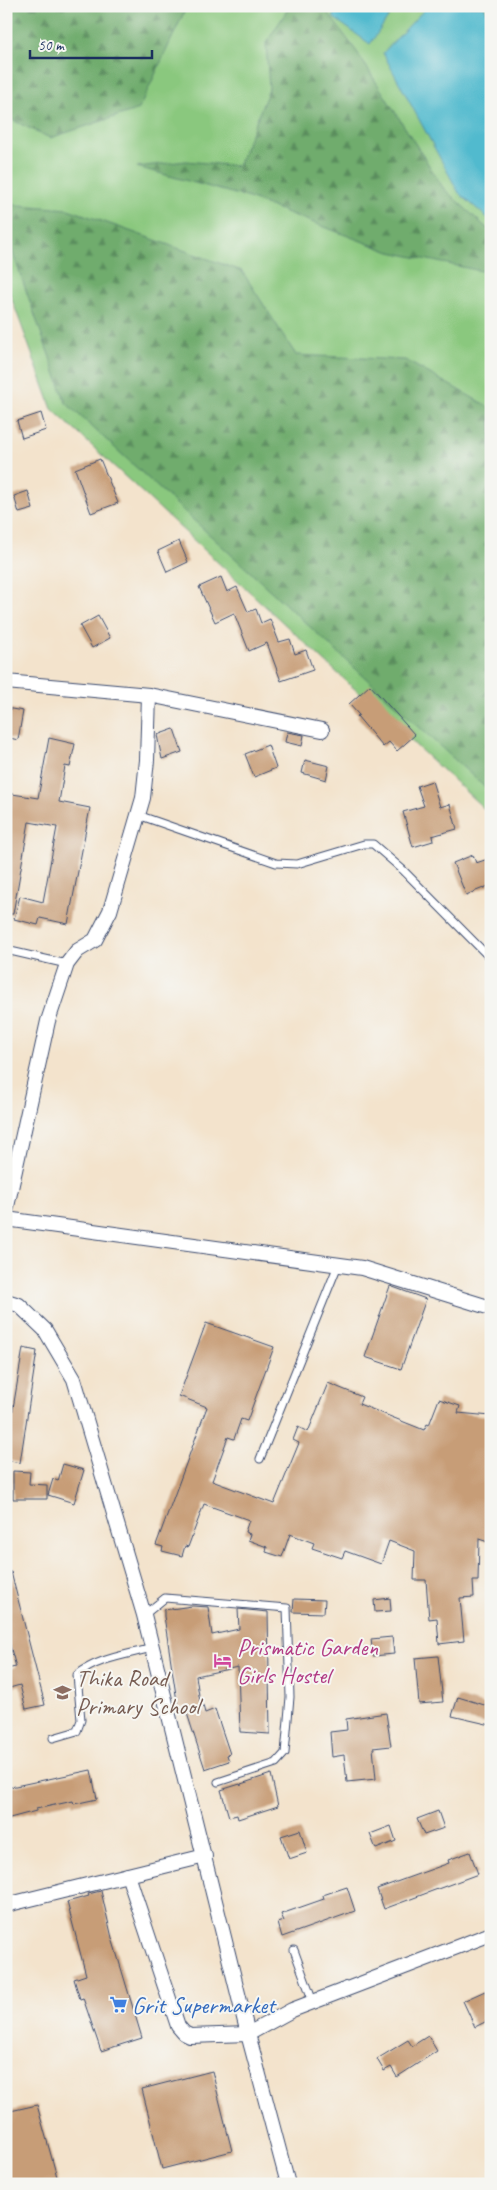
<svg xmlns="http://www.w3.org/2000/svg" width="497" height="2190" viewBox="0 0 497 2190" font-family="Caveat,sans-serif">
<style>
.grass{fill:#8ac87e;stroke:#527c6e}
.forest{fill:url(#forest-firs);stroke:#456e66}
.water{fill:#51bace;stroke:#367496}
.building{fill:#c79d77}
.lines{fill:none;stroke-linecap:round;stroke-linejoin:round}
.lane-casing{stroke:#3b4a6e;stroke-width:9}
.street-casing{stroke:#3b4a6e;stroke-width:16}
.lane{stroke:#fff;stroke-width:7}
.street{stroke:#fff;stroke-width:14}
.labels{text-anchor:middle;stroke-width:4;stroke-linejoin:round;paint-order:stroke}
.hotel-label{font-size:24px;fill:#b23c85;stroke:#f6f6f2;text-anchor:start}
.education-label{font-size:24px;fill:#785e54;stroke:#f6f6f2;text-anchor:start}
.shop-label{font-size:24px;fill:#366cbe;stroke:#f6f6f2;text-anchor:start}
</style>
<defs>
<pattern id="forest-firs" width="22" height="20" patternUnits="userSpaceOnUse" patternTransform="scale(1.25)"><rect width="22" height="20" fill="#6fac6d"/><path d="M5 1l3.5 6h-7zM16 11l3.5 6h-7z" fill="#5a8c5d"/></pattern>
</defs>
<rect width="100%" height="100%" fill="#f6f6f2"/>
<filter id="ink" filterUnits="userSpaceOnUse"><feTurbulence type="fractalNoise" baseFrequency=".02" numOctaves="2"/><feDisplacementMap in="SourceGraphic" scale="10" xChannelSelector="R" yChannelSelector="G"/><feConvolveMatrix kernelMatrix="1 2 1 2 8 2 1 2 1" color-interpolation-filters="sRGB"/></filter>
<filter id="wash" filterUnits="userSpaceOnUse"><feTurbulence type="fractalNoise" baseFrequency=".0096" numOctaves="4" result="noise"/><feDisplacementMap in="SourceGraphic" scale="20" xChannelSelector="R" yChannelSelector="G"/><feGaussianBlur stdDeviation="1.12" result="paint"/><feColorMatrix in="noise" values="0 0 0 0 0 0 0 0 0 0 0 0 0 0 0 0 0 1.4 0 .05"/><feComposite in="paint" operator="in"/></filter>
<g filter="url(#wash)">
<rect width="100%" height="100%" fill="#f3e3cc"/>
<polygon class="grass" points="6,6 491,6 491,815 52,409 6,283"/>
<g class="forest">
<polygon points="6,6 187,6 139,109 50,138 6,117"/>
<polygon points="290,6 323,6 357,52 444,189 491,232 491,273 390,252 246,197 137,167 186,161 238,166 269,89 266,43"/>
<polygon points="6,204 68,209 242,271 296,355 405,360 491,408 491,793 66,403 6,234"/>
</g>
<g class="water">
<polygon points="333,6 396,6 370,44 334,18"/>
<polygon points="425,6 484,6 491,22 491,221 459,193 383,53 424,10"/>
</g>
<g id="blocks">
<g class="building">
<polygon points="41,413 46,430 22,438 17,421"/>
<polygon points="100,459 118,503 91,513 75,469"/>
<polygon points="28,491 33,509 19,513 14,496"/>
<polygon points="179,541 188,562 167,572 158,551"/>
<polygon points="221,577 227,592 237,587 248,612 256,609 261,623 270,619 279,642 290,639 295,654 306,650 313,670 281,681 267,643 249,651 234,613 215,622 199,587"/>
<polygon points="98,616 110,638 92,648 80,626"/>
<polygon points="370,685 415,735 397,751 389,742 383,747 357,716 359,715 349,704"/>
<polygon points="6,708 23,711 18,740 6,737"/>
<polygon points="174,729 182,752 162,759 157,735"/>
<polygon points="287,732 304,735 302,746 285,742"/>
<polygon points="49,738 75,744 70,767 65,766 59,802 90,808 68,924 40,918 38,925 14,919 20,896 43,902 57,827 29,822 13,914 6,914 6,793 38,798"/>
<polygon points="268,745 276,768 254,777 245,754"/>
<polygon points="305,760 329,766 326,780 302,773"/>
<polygon points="432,781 440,807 450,804 457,829 432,836 433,841 413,847 403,812 424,806 417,786"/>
<polygon points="473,855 476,863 491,858 491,885 466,895 453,863"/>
<polygon points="390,1286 426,1299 401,1369 365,1357"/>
<polygon points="206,1323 274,1347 247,1421 241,1419 234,1439 228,1437 212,1481 274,1504 299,1443 293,1440 298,1427 308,1432 328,1383 362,1397 359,1404 424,1430 427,1424 429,1425 439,1399 460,1406 458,1413 491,1416 491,1543 479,1539 478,1581 473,1581 474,1597 460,1598 464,1641 439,1644 437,1618 429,1619 426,1580 414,1580 415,1551 389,1541 381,1564 345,1551 342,1558 312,1548 314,1543 290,1534 282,1557 266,1552 267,1547 248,1540 250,1534 245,1532 249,1520 204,1504 188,1547 185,1546 182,1556 162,1551 163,1547 156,1545 207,1407 179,1396"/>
<polygon points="23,1348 37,1351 20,1463 6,1460 6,1451"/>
<polygon points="63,1464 84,1470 74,1503 48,1495 53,1479 58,1481"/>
<polygon points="13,1471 30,1472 29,1484 47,1485 47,1499 13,1499"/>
<polygon points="6,1572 11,1572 45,1705 26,1709 20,1685 6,1689 6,1669 16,1667 6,1631"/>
<polygon points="390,1598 391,1611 375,1612 374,1600"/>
<polygon points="294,1599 325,1600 324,1613 293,1612"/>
<polygon points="192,1606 208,1607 212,1635 239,1629 238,1609 268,1612 270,1734 240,1732 238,1667 196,1676 200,1702 202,1702 205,1713 215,1709 230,1754 227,1755 229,1761 205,1769 185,1707 178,1708 164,1616 164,1610"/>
<polygon points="392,1637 394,1654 373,1656 371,1639"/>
<polygon points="438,1656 443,1702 419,1704 415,1658"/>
<polygon points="458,1697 491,1707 491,1725 452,1716"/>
<polygon points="386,1713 391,1746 373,1748 376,1779 347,1782 344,1755 332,1757 330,1732 347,1730 346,1719"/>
<polygon points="91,1770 97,1799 74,1804 73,1801 36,1809 36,1811 6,1819 6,1788"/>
<polygon points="271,1774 278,1806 238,1819 237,1815 229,1817 221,1790 240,1784 241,1786 241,1784"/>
<polygon points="438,1811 444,1828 424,1835 417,1819"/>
<polygon points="391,1826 396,1841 376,1849 370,1834"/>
<polygon points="300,1830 307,1853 289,1859 281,1836"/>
<polygon points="470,1852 478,1874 384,1909 377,1889 449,1863 448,1860"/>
<polygon points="347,1887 355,1911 282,1937 278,1923 284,1921 281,1914 324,1899 323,1895"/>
<polygon points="101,1891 112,1938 142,2038 101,2051 83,1998 80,1999 74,1979 86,1975 67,1902 89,1896 88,1894"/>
<polygon points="485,1991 491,2005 491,2019 475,2027 463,2001"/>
<polygon points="428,2036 437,2051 397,2077 391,2067 384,2071 377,2059 408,2040 412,2046"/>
<polygon points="212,2071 232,2151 162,2169 142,2089"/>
<polygon points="37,2105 59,2184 6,2184 6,2112"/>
</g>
</g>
</g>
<g filter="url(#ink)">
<use href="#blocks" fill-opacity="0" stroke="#3b4a6e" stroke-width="1"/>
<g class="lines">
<defs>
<g id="lane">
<polyline points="138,815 276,863 297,864 364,844 373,844 403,870 491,959"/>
<polyline points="6,950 67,964"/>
<polyline points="260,1459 338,1265"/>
<polyline points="144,1615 165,1598 287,1608 290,1697 285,1753 276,1763 218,1782"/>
<path d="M53,1738L77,1731L81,1720L77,1675C97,1658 127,1655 152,1648"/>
<polyline points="294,1950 313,2002"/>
</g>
<g id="street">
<polyline points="6,682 149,695 322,730"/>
<polyline points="6,1211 48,1021 67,964 77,951 95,940 110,911 143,798 147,760 149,695"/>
<polyline points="6,1219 362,1268 491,1308"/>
<polyline points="6,1301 19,1305 45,1330 74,1379 144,1615 248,2034 288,2184"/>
<polyline points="128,1875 178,2026 184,2033 190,2036 248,2034 292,2010 491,1934"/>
<polyline points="6,1905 205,1856"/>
</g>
</defs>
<use href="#lane" class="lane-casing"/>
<use href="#street" class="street-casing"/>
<use href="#lane" class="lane"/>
<use href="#street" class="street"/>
</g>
</g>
<defs>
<symbol id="hotel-bare" viewBox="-9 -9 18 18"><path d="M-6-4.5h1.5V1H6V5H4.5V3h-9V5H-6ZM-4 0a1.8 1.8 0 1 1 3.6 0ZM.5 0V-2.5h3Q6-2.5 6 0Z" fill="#d1479c" stroke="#f6f6f2" stroke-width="2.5" paint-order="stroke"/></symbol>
<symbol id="school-bare" viewBox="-9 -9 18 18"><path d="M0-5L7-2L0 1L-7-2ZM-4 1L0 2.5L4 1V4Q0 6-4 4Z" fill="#8d6e63" stroke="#f6f6f2" stroke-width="2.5" paint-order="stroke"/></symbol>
<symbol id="supermarket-bare" viewBox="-9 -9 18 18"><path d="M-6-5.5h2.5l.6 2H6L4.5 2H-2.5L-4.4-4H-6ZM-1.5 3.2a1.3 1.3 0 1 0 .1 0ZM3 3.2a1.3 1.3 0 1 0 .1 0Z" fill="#3f7fe0" stroke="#f6f6f2" stroke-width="2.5" paint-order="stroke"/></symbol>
</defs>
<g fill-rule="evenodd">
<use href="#hotel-bare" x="210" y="1648" width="25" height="25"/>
<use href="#school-bare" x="50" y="1680" width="25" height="25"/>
<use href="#supermarket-bare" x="106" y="1992" width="25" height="25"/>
</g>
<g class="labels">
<g class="hotel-label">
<text x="237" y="1655">Prismatic Garden<tspan x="237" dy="28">Girls Hostel</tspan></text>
</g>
<g class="education-label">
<text x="76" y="1686">Thika Road<tspan x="76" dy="28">Primary School</tspan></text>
</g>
<g class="shop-label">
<text x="132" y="2013">Grit Supermarket</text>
</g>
</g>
<rect width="497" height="2190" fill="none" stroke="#f6f6f2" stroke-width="25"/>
<path d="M30 50v8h122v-8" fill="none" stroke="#1b2f5e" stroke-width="2.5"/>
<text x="38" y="50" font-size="15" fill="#1b2f5e" stroke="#f6f6f2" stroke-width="4" paint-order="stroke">50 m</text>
</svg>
